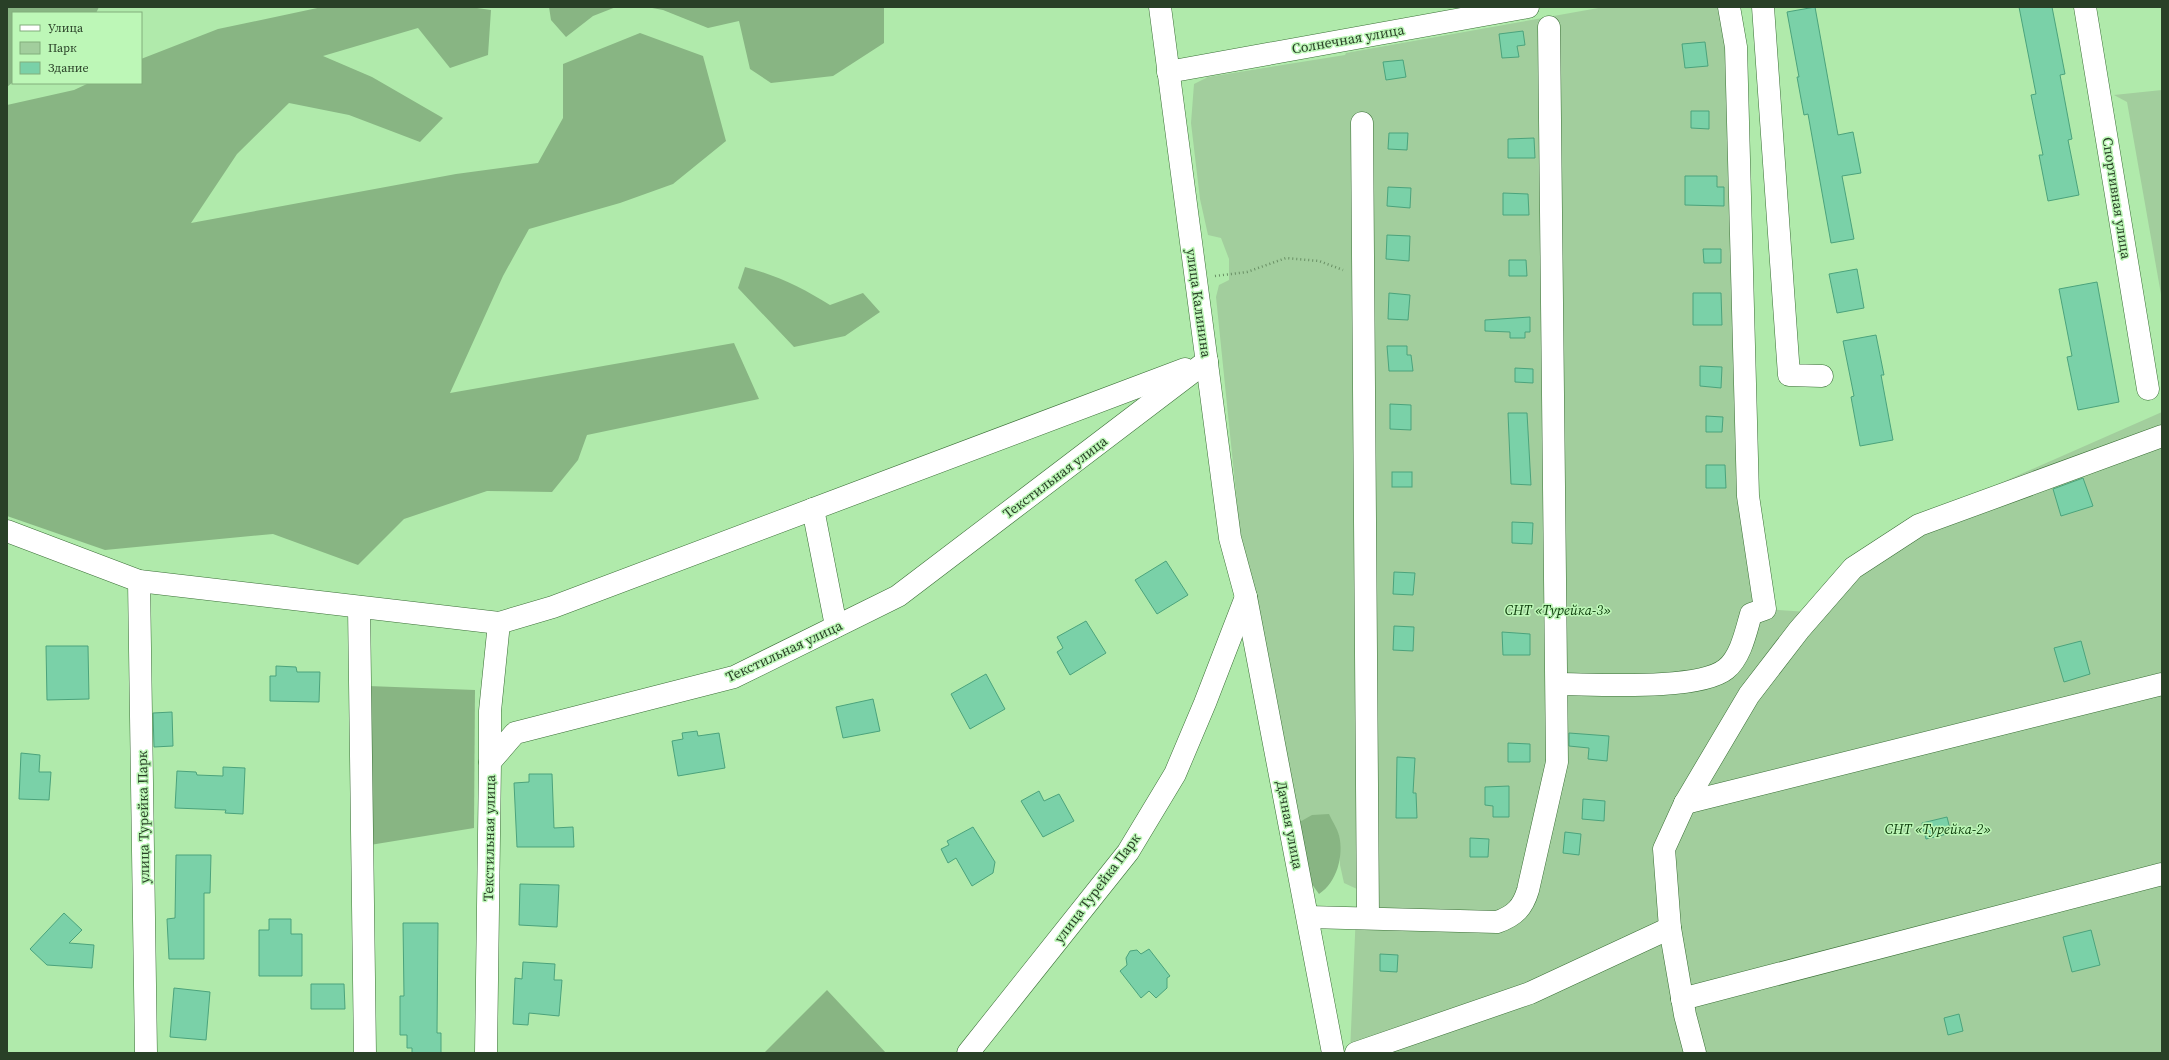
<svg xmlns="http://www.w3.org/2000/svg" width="2169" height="1060" viewBox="0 0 2169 1060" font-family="'Source Serif 4',serif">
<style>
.green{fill:#a2ce9d}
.forest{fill:#88b583}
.building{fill:#7ad1a8;stroke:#4ba37c}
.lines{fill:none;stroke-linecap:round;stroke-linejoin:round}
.minor-casing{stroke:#3a6f36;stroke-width:23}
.path{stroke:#688f64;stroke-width:2.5;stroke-dasharray:1 3;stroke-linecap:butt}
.minor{stroke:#fff;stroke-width:22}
.labels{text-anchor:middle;stroke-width:3;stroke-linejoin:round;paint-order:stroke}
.street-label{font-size:14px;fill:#294027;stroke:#bdf7b7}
.park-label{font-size:14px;font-style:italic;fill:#11400f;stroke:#bdf7b7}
</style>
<rect width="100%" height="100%" fill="#b0eaab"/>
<g class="green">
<polygon points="1604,7 1729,7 1743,325 1765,609 1808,612 1928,515 2162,412 2162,1053 1350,1053 1357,889 1344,883 1340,865 1339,834 1289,828 1246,591 1216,297 1219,285 1229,280 1229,259 1221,238 1208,235 1200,199 1191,123 1194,84 1208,77 1345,55 1346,53"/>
<polygon points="2162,90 2162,300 2127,102 2114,95"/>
</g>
<g class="forest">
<polygon points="7,7 99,7 96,13 13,13 13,82 7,87"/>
<polygon points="322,7 470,7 491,10 488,55 450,68 418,28 323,56 372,77 443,118 420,142 349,115 289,103 237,154 191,223 456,174 538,163 563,118 563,64 640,33 703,56 726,141 673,184 620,203 529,229 503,276 450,393 734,343 759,399 587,435 578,460 552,492 487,491 404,519 358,565 273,534 105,550 7,516 7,105 74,90 89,83 141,83 141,59 218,29"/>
<polygon points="549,7 616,7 593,16 566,37 551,20"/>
<polygon points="647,7 884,7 884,43 833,76 771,83 750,69 739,21 708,28 663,10"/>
<path d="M745,267C776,275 803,288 830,305L863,293L880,312L845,336L794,347L738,288Z"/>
<polygon points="368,686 475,690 474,828 370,845"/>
<path d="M1329,814C1332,821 1337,828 1339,835C1344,856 1337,882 1319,894L1298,865L1289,828L1312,815Z"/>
<polygon points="827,990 886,1053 764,1053"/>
</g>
<g class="building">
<polygon points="1815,7 1838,135 1853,132 1861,173 1842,176 1854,239 1831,243 1808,114 1804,115 1797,77 1799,77 1787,12"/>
<polygon points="2019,7 2052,7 2065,74 2060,75 2072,139 2068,140 2079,195 2048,201 2039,155 2043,155 2031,95 2036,94"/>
<polygon points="1523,31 1525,45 1517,46 1519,57 1502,58 1499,34"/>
<polygon points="1705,42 1708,66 1685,68 1682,44"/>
<polygon points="1403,60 1406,77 1386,80 1383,62"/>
<polygon points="1691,111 1709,111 1709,129 1691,128"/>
<polygon points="1389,133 1408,133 1407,150 1388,149"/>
<polygon points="1534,138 1535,158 1508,158 1508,139"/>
<polygon points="1685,176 1717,176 1717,187 1724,187 1724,206 1685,205"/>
<polygon points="1388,187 1411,188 1410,208 1387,206"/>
<polygon points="1503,193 1528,194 1529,215 1503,215"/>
<polygon points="1387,235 1410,236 1409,261 1386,259"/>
<polygon points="1703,249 1721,249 1721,263 1704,263"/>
<polygon points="1509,260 1526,260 1527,276 1509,276"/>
<polygon points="1857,269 1864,308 1837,313 1829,274"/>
<polygon points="2097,282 2119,402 2078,410 2067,357 2072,356 2059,289"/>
<polygon points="1389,293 1410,295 1408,320 1388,319"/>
<polygon points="1693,293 1721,293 1722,325 1693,325"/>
<polygon points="1530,317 1530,332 1525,332 1525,338 1510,338 1510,332 1485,331 1485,320"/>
<polygon points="1876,335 1884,375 1881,375 1893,440 1860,446 1851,397 1854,396 1843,341"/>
<polygon points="1387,346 1407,346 1407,355 1411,355 1413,371 1389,371"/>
<polygon points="1700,366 1722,367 1721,388 1700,386"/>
<polygon points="1515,368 1533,369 1533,383 1515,382"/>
<polygon points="1390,404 1411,405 1411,430 1390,429"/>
<polygon points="1508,413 1527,413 1531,485 1511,484"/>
<polygon points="1706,416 1723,417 1722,432 1706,432"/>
<polygon points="1706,465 1725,465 1726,488 1706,488"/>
<rect x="1392" y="472" width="20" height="15"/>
<polygon points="2083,478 2093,506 2061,516 2053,489"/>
<polygon points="1512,522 1533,523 1532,544 1512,543"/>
<polygon points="1166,561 1188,595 1157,614 1135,580"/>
<polygon points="1394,572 1415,573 1413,595 1393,594"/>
<polygon points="1086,621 1106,653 1070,675 1057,652 1063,648 1057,637"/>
<polygon points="1394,626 1414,627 1413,651 1393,650"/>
<polygon points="1502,632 1530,634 1530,655 1503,655"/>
<polygon points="2081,641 2090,674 2064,682 2054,648"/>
<polygon points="46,646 88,646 89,699 47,700"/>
<polygon points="276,666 296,667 297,672 320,672 319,702 270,701 270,676 276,676"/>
<polygon points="986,674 1005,709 970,729 951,694"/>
<polygon points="873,699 880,731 843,738 836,707"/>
<polygon points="172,712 173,746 154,747 153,713"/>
<polygon points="697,731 698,736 719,733 725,768 678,776 672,741 683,739 682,733"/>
<polygon points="1569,733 1609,736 1607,761 1588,759 1589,748 1569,746"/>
<polygon points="1508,743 1530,744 1530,762 1508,762"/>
<polygon points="21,753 40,755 39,772 51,772 49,800 19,799"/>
<polygon points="1397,757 1415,758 1413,793 1416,793 1417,818 1396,818"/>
<polygon points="223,767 245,768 243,814 225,813 226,810 175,808 177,771 196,772 197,775 223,776"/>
<polygon points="529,774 552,774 554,828 573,827 574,847 517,847 514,783 529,782"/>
<polygon points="1509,786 1509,817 1493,817 1493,806 1485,805 1485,787"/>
<polygon points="1039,791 1044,801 1059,794 1074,821 1043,837 1021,801"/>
<polygon points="1583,799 1605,801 1604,821 1582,819"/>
<polygon points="1947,817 1951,833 1926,839 1922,823"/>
<polygon points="973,827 995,862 993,873 972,886 956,858 948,863 941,849 949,845 947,841"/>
<polygon points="1565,832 1581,834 1579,855 1563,853"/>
<polygon points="1470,838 1489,839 1488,857 1470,857"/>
<polygon points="176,855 211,855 210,893 204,893 204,959 169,959 167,919 175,918"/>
<polygon points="520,884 559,885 557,927 519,925"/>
<polygon points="64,913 82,930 69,943 94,945 92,968 47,965 30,949"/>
<polygon points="269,919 291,919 291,934 302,934 302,976 259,976 259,930 269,930"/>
<polygon points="403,923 438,923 437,1033 441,1033 441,1053 412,1053 412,1048 407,1048 407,1035 400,1035 400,996 404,996"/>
<polygon points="2091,930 2100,965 2072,972 2063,937"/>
<polygon points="1149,949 1170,976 1167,978 1167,988 1156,998 1149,991 1141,998 1120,971 1127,965 1126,958 1130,951 1137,950 1141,954"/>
<polygon points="1380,954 1398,955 1397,972 1380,971"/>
<polygon points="523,962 555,964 554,980 562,980 559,1016 529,1013 528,1025 513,1024 515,978 522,979"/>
<polygon points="311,984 344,984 345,1009 311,1009"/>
<polygon points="174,988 210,992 206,1040 170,1037"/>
<polygon points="1959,1014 1963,1031 1948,1035 1944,1018"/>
</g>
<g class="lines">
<defs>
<g id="minor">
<polyline points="1160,7 1230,538 1246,597 1333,1053"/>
<polyline points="1763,7 1789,375 1822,376"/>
<polyline points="2085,7 2148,389"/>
<polyline points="1168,72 1528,7"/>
<polyline points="1362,123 1368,918"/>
<polyline points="813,509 836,626"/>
<polyline points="7,531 139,581 499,623"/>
<polyline points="139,581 146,1053"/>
<polyline points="359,607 365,1053"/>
<path d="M1557,684C1595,684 1699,691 1726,669C1741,657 1746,631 1751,614L1765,609L1748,496L1736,47L1729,7"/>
<polyline points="490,762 490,711 499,623 553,607 1185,369"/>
<polyline points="1685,803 2162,684"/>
<path d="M1308,917L1497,922C1515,916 1523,907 1528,890L1557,762L1549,27"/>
<polyline points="1682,999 2162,874"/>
<polyline points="486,1053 490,762 515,733 734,677 898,596 1207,361"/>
<polyline points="968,1053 1128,852 1175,774 1205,703 1246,597"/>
<polyline points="1356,1053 1530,993 1670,928"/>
<polyline points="1695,1053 1685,1015 1670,928 1664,849 1685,803 1749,695 1799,630 1853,568 1919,525 2162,436"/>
</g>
</defs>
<use href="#minor" class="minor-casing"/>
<polyline class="path" points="1215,276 1247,272 1286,258 1319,261 1343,270"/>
<use href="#minor" class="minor"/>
</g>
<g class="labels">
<g class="street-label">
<text transform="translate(1348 39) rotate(-10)" y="5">Солнечная улица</text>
<text transform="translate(2117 198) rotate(81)" y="5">Спортивная улица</text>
<text transform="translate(1199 303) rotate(82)" y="5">улица Калинина</text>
<text transform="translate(1055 477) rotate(-37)" y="5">Текстильная улица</text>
<text transform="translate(784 651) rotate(-25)" y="5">Текстильная улица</text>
<text transform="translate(143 817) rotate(-91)" y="5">улица Турейка Парк</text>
<text transform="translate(1290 825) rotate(79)" y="5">Дачная улица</text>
<text transform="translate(489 838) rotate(-89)" y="5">Текстильная улица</text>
<text transform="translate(1097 888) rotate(-53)" y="5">улица Турейка Парк</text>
</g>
<g class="park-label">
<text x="1558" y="615">СНТ «Турейка-3»</text>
<text x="1938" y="834">СНТ «Турейка-2»</text>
</g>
</g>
<rect width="2169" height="1060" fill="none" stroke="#294027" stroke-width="16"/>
<rect x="12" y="12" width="130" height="72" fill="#bdf7b7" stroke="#82ae7d"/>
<rect x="20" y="25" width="20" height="6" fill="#ffffff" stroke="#82ae7d"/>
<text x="48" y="32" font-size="12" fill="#294027">Улица</text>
<rect x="20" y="42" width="20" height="12" fill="#a2ce9d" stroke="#82ae7d"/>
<text x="48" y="52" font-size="12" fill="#294027">Парк</text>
<rect x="20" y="62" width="20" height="12" fill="#7ad1a8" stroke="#82ae7d"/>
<text x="48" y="72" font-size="12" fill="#294027">Здание</text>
</svg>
